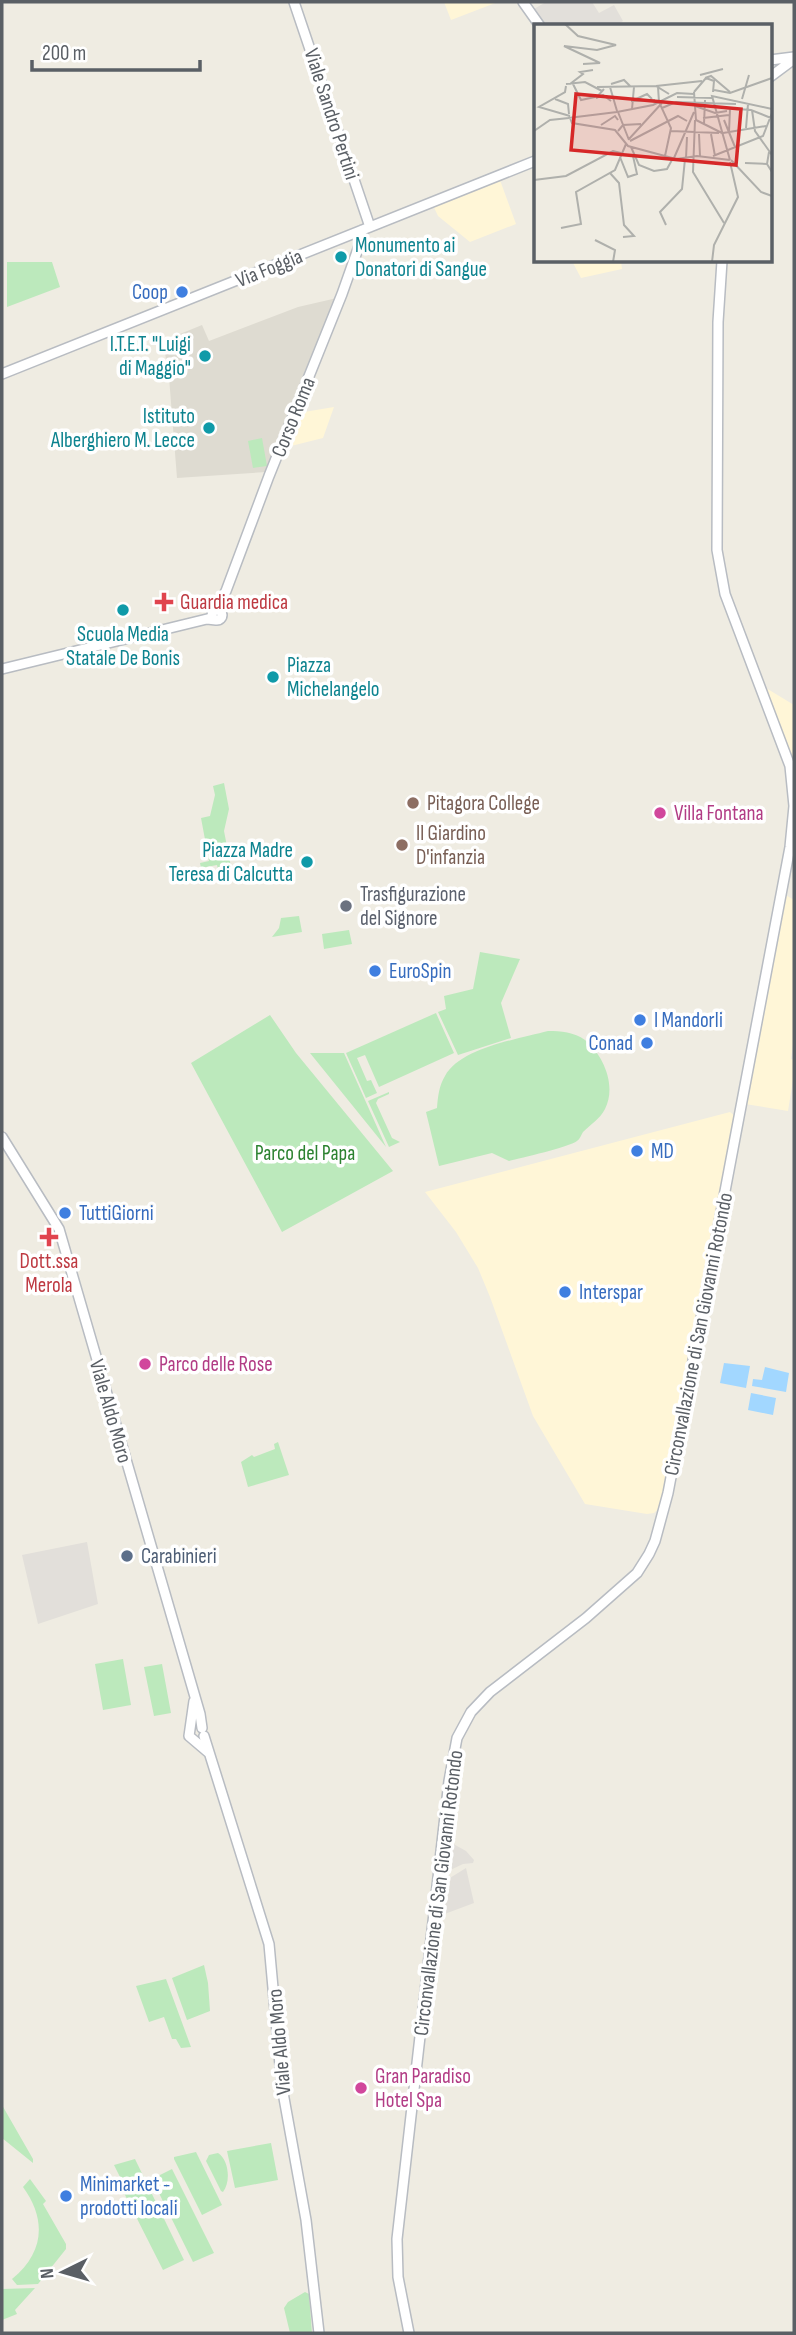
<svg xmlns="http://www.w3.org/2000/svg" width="796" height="2335" font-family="'Sofia Sans Condensed',sans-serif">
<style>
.commercial{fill:#fff6d7}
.industrial{fill:#e2dfda}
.education{fill:#dedbd1}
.green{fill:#bce9bc}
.water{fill:#a2d7ff}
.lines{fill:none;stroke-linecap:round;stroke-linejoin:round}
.secondary-casing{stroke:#b8bcc2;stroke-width:12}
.secondary{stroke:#fff;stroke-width:9}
.culture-dot{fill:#0f9aa8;stroke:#fff;stroke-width:2.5}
.shop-dot{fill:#3f7fe0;stroke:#fff;stroke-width:2.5}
.health-dot{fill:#e0444e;stroke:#fff;stroke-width:2.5}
.education-dot{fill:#8d6e63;stroke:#fff;stroke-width:2.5}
.hotel-dot{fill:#d1479c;stroke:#fff;stroke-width:2.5}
.worship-dot{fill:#6b7280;stroke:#fff;stroke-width:2.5}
.service-dot{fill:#5c6f8a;stroke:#fff;stroke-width:2.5}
.labels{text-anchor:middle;stroke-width:7;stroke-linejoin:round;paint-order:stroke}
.street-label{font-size:21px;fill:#5a5f65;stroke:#fff}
.culture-label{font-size:21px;fill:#0d838f;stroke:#fff;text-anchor:end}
.shop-label{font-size:21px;fill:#366cbe;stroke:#fff;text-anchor:start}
.health-label{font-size:21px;fill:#be3a42;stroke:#fff;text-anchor:start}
.education-label{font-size:21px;fill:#785e54;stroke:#fff;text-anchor:start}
.hotel-label{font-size:21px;fill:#b23c85;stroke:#fff;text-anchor:start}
.worship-label{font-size:21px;fill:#5b616d;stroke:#fff;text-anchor:start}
.park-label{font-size:21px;fill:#2c8230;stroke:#fff}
.service-label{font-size:21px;fill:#4e5e75;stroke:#fff;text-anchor:start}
.inset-road{fill:none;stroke:#afb0ac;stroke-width:2}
.view{fill:#d62828;fill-opacity:0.15;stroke:#d62828;stroke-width:3.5}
.inset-edge{fill:none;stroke:#5a5f65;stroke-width:3.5}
</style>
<rect width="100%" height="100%" fill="#efece2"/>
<path class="commercial" d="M444,2H498L451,20Z
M497,172L516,224L470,242L438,216L430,199Z
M572,261H621L622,269L581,278Z
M334,407L323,438L291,446L278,442L298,413Z
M766,688L794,705V796L785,763L758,690Z
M784,894L794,900V1037L791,1059L794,1060V1074L788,1111L745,1104Z
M730,1112L736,1117L661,1506L654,1513L647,1514L585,1504L533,1416L490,1297L478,1268L456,1232L425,1192Z"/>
<path class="industrial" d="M546,2H592L599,13L614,5L623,21L615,26H546L534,9Z
M87,1542L98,1604L38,1624L22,1555Z
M448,1841L466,1851L474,1860L473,1863L463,1864L444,1873Z
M466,1868L474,1903L442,1915L445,1881Z"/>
<path class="education" d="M337,298L266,472L177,478L169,377L163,341L202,325L209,341L298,307Z"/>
<path class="green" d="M7,262H52L60,287L7,307Z
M262,438L267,466L253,468L248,441Z
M224,783L229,809L224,831L232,872L231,877L225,880L219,874L217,865L201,868L200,863L209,861L201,818L210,816L215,795L213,786Z
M299,916L302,932L272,937L279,928L281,918Z
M349,930L352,944L324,949L322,934Z
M480,952L520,959L501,1003L511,1038L458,1055L438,1012L446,1009L444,996L473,989Z
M436,1013L454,1053L379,1087L365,1055L357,1058L367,1081L371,1080L377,1093L366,1098L346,1053Z
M270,1015L296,1053L393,1171L282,1232L191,1063Z
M548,1031C561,1031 574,1032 585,1040C603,1055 617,1085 605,1109C600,1119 591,1124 583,1132C581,1135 580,1139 577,1141C569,1147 521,1158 509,1161L492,1153L439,1166L426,1112L437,1108C438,1096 439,1086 445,1076C460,1048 518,1039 548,1031Z
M310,1053H344L386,1147Z
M389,1092V1094L378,1099L376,1103L392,1138L400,1142L389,1147L368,1101Z
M278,1442L289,1475L248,1487L241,1462L252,1455L254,1457L275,1449L274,1444Z
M123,1659L131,1705L103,1710L95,1664Z
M162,1664L171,1713L154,1716L144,1667Z
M204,1965L208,1983L210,2011L187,2020L172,1978Z
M166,1979L191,2047L181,2048L176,2039H172L164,2017L149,2022L136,1986Z
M2,2105L33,2159V2163L2,2138Z
M271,2143L278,2180L235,2188L227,2151Z
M196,2152L222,2205L202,2215L174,2159V2157Z
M218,2153C229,2160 231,2182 223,2192L221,2191L206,2161L209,2155Z
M135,2159L184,2260L163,2270L121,2187L124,2185L114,2165Z
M172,2169L214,2253L193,2262L152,2179Z
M30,2179L46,2201L43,2204L66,2244V2249L38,2284L17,2285L12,2279C44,2253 47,2220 23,2187Z
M35,2288L15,2310L17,2314L2,2320V2289Z
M305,2292L309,2294L312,2333H290L284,2308L288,2302Z"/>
<path class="water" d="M724,1363L750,1366L746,1388L720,1383Z
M765,1367L789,1373L786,1392L752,1386L753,1379L762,1380Z
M751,1393L776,1398L773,1415L748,1410Z"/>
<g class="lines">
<g class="secondary-casing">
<path id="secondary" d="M294,2L370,227
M523,2L540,26
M770,60L794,57
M770,77L794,59
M2,374L535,161
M212 615a5 5 0 1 1 10 0a5 5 0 1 1-10 0Z
M214,611L226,591L269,476L342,294L359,246L362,230
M2,669L207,619L216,620
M2,1137L59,1229L200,1714L202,1728
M194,1701L189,1736L209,1753
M204,1736L269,1944L282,2087L306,2220L319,2333
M409,2333L398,2277L397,2239L449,1781L457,1738L471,1712L490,1692L586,1618L637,1573L649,1554L655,1541L668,1493L790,847L794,806L790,766L725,594L717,550L718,322L722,261"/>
</g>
<use href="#secondary" class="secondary"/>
</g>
<g class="culture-dot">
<circle cx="341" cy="257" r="7"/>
<circle cx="205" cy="356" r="7"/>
<circle cx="209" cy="428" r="7"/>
<circle cx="123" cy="610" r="7"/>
<circle cx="273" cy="677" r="7"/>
<circle cx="307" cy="862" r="7"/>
</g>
<g class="shop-dot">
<circle cx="182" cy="292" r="7"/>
<circle cx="375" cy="971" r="7"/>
<circle cx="640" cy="1020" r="7"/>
<circle cx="647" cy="1043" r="7"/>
<circle cx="637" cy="1151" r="7"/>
<circle cx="65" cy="1213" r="7"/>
<circle cx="565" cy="1292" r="7"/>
<circle cx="66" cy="2196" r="7"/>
</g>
<g class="health-dot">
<path d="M160.5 591.5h7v7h7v7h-7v7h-7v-7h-7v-7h7z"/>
<path d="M45.5 1226.5h7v7h7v7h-7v7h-7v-7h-7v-7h7z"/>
</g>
<g class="education-dot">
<circle cx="413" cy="803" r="7"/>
<circle cx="402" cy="845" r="7"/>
</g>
<g class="hotel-dot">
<circle cx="660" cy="813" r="7"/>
<circle cx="145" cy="1364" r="7"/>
<circle cx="361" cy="2088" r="7"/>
</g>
<circle class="worship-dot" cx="346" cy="906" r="7"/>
<circle class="service-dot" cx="127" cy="1556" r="7"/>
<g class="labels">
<g class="street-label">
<text transform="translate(332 114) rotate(72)" y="7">Viale Sandro Pertini</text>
<text transform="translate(269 268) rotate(-22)" y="7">Via Foggia</text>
<text transform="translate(293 417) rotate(-68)" y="7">Corso Roma</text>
<text transform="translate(698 1334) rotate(-79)" y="7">Circonvallazione di San Giovanni Rotondo</text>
<text transform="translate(111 1411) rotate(74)" y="7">Viale Aldo Moro</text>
<text transform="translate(438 1893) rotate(-83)" y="7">Circonvallazione di San Giovanni Rotondo</text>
<text transform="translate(279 2042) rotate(-95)" y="7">Viale Aldo Moro</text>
</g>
<g class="culture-label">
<text x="355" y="252" text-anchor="start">Monumento ai<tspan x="355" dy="24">Donatori di Sangue</tspan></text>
<text x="191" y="351">I.T.E.T. "Luigi<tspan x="191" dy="24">di Maggio"</tspan></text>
<text x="195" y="423">Istituto<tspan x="195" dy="24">Alberghiero M. Lecce</tspan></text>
<text x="123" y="641" text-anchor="middle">Scuola Media<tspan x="123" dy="24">Statale De Bonis</tspan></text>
<text x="287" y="672" text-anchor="start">Piazza<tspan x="287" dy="24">Michelangelo</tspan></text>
<text x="293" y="857">Piazza Madre<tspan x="293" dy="24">Teresa di Calcutta</tspan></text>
</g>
<g class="shop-label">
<text x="168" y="299" text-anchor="end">Coop</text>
<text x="389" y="978">EuroSpin</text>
<text x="654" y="1027">I Mandorli</text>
<text x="633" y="1050" text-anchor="end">Conad</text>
<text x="651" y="1158">MD</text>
<text x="79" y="1220">TuttiGiorni</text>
<text x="579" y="1299">Interspar</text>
<text x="80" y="2191">Minimarket -<tspan x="80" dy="24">prodotti locali</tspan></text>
</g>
<g class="health-label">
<text x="180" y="609">Guardia medica</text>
<text x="49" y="1268" text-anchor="middle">Dott.ssa<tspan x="49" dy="24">Merola</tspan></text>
</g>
<g class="education-label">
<text x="427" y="810">Pitagora College</text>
<text x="416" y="840">Il Giardino<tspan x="416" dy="24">D'infanzia</tspan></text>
</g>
<g class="hotel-label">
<text x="674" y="820">Villa Fontana</text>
<text x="159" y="1371">Parco delle Rose</text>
<text x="375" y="2083">Gran Paradiso<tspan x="375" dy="24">Hotel Spa</tspan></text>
</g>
<g class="worship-label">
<text x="360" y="901">Trasfigurazione<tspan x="360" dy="24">del Signore</tspan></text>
</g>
<g class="park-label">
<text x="305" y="1160">Parco del Papa</text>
</g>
<g class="service-label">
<text x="141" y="1563">Carabinieri</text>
</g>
</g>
<g transform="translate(534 24)">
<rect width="238" height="238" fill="#efece2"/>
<path class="inset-road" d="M31,0L44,12L82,21L63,26L30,22L66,39L49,40M166,51L189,45M171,54L177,52L196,68M32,60L51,58L68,67M36,60L49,50L46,48L59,46M39,60L47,76L61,73M77,60L90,56L96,62M32,62L31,68L5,83L36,92M122,62L168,57M63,63L122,62L135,70M76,63L83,87M124,63L125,78L137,104L131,132M70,65L62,74L69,71L77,77M180,66L196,69L238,54M160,68L172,54L180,57L179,68M160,68L162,96M143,73L178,74M21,75L34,80L35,90M208,75L215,51M100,76L113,70L118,75M97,77L121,76M161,82L181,89L193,87M128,84L142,78L202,80M190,84L217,86L237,94M98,85L100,63M218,86L221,107L238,131M83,88L119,81L143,69L160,70M84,88L95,116M34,94L83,88M36,94L38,99L81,106L94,122L142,135L163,132L196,136M169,94L195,91M161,96L159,148L190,199M162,96L188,109M190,96L201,123M170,100L171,76M67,101L81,92L84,96M212,104L214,80M0,107L16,96L35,94M84,107L89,101L107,100M137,107L185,109M195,108L196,85M189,109L232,102M165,110L166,132M177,110L181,132M95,115L128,79M96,117L144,92L153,97M97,123L105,141L120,147L133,145L139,134M235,128L233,140L238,148M179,132L229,112L238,89M86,133L94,153L103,150L99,132M140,134L160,88M152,134L153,113M196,136L178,72L238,85M197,136L227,168L238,172M211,139L233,140M76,149L85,159L90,201L100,212L89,213M0,156L32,152L79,127L87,129M132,201L126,188L148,165L151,135M27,204L47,200L42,168L81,146L92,120M61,216L81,226L79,238M178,238L180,221L204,173L196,138"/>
<path class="view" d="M42,70L207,85L202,141L37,126Z"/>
<rect width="238" height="238" class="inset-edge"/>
</g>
<rect width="796" height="2335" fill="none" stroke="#5a5f65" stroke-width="7"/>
<g transform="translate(63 2272) rotate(265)" stroke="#ffffff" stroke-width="5" paint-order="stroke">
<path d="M0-5L12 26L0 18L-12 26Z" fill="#5a5f65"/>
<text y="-10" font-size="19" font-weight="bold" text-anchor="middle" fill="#5a5f65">N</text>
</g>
<path d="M32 60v10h168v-10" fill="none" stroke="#5a5f65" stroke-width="3.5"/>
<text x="42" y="60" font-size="21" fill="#5a5f65" stroke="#ffffff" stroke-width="5" paint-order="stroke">200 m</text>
</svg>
